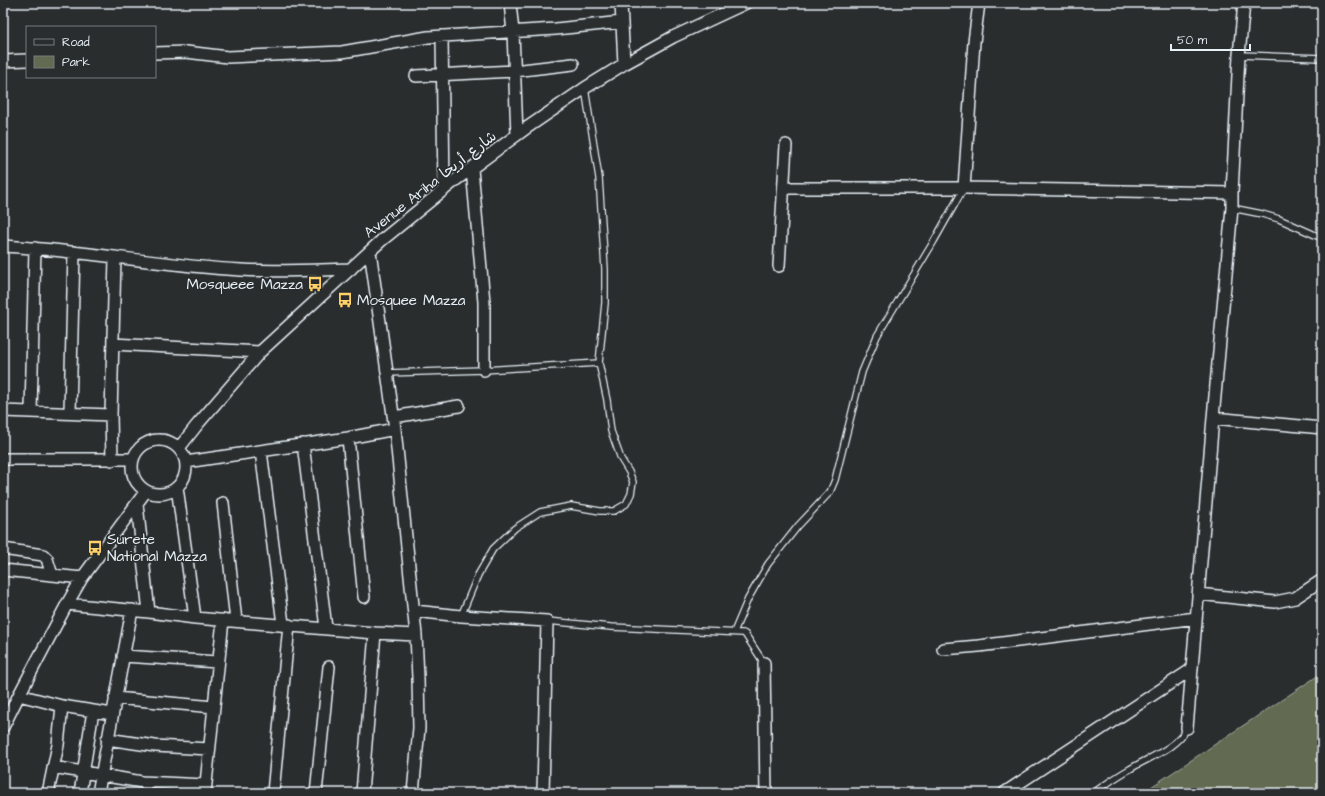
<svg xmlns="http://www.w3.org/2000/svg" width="1325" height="796" font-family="'Architects Daughter','Playpen Sans Arabic',sans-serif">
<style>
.green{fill:#626b51;stroke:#a5aea4}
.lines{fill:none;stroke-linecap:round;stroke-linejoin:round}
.lane-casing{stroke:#e8f1f8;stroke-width:8}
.street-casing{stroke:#e8f1f8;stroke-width:14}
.lane{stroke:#2a2d2e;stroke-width:5.5}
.street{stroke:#2a2d2e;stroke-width:11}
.labels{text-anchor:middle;stroke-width:3.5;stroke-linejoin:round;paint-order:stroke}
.street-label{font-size:15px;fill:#e8f1f8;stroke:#2a2d2e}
.poi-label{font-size:15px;fill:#e8f1f8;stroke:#2a2d2e;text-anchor:start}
</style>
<rect width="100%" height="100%" fill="#2a2d2e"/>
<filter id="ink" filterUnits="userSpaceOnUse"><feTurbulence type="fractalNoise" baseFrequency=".025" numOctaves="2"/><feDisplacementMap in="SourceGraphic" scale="8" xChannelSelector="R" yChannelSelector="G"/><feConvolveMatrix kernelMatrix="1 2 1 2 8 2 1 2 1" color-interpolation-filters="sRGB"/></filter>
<g filter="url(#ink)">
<path class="green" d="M1322,673V793H1142Z"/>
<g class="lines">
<g class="lane-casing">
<path id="lane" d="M1239,55L1322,58
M1232,208L1262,214L1279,219L1322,238
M387,373L484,370L599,363
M461,616L478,575L493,549L515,528L540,512L571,506L600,511H614L626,504L631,494L633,482L629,472L621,459L611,431L607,400L599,363L605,303V269L599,178L585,88
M547,621L611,627L743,633L745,634L764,663
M734,632L748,599L768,564L798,526L830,492L835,480L862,372L877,336L934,241L964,188
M1093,793C1105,785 1117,776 1130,769C1149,757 1176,749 1187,728"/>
</g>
<g class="street-casing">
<path id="street" d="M510,3L513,32L517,135
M621,3L624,64
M442,36L444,190
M155,53L186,52L228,57L342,52L428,37L556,29L622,22
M3,61L27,60
M416,76L514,71L573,64
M472,169L484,302V370
M785,188H964L1232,193
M964,188L974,42L979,3
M3,246C83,250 162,266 241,270C278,272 314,270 351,269
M370,251L395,429L416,635L418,678L419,728L413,793
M779,266L786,145
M113,344L260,352
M3,411L111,415
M31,411L35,248
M70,412L74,252
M394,417L459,406
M1213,418L1322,428
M348,438L364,597
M132 467a27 27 0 1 1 54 0a27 27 0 1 1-54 0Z
M303,444L326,628
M179,448L197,425L260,352L382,240L457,179L525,129L585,88L624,64L673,37L746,3
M261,451L283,624
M3,459H133
M112,460L111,415L115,258
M186,462L348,438L395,429
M177,487L195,618
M223,503L236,621
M137,504L149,612
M3,549L43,555L47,559L52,575
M3,570L82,578
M1198,594L1275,602L1295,598L1322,580
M67,604L149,612L195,618L375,633
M414,611L461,616L547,621L543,793
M943,649L979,646L1196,618
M123,656L218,662
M764,663L766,793
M19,695L62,706L112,714
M115,698L214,707
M3,727L19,695L67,604L82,578L146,491
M1187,728L1213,418L1232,208V193L1239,55L1244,3
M107,739L155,746L209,749
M53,767L142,782L205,785
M48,793L58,745L62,706
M80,793L93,711
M98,793L132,610
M205,793L223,620
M273,793L289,625
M316,793L329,667
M362,793L375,633L416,635
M1004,793L1192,669"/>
</g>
<use href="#lane" class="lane"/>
<use href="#street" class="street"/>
</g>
</g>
<defs>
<g id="bus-bare" transform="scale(1.2)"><path d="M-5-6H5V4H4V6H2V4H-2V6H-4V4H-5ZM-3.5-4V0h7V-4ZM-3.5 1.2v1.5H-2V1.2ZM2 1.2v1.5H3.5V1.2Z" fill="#ffd166" stroke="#2a2d2e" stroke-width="2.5" paint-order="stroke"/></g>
</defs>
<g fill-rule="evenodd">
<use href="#bus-bare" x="315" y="284"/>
<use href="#bus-bare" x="345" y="300"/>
<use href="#bus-bare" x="95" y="548"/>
</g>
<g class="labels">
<g class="street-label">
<text transform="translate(430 184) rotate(-38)" y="5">Avenue Ariha شارع أريحا</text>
</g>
<g class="poi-label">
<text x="303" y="289" text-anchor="end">Mosqueee Mazza</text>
<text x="357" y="305">Mosquee Mazza</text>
<text x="107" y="544">Surete<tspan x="107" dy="17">National Mazza</tspan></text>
</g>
</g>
<rect width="1325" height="796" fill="none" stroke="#2a2d2e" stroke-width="16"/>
<rect x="8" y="8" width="1309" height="780" fill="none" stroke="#e8f1f8" stroke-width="1.5" filter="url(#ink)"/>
<rect x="26" y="26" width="130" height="52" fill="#2a2d2e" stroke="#767b7f"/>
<rect x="34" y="39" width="20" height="6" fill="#2a2d2e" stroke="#767b7f"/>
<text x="62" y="46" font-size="12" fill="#e8f1f8">Road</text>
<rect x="34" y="56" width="20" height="12" fill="#626b51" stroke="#767b7f"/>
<text x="62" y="66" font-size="12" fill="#e8f1f8">Park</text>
<path d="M1171 44v6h79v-6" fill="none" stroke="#e8f1f8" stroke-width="2"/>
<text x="1177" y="44" font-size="12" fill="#e8f1f8" stroke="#2a2d2e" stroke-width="3" paint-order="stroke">50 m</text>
</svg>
